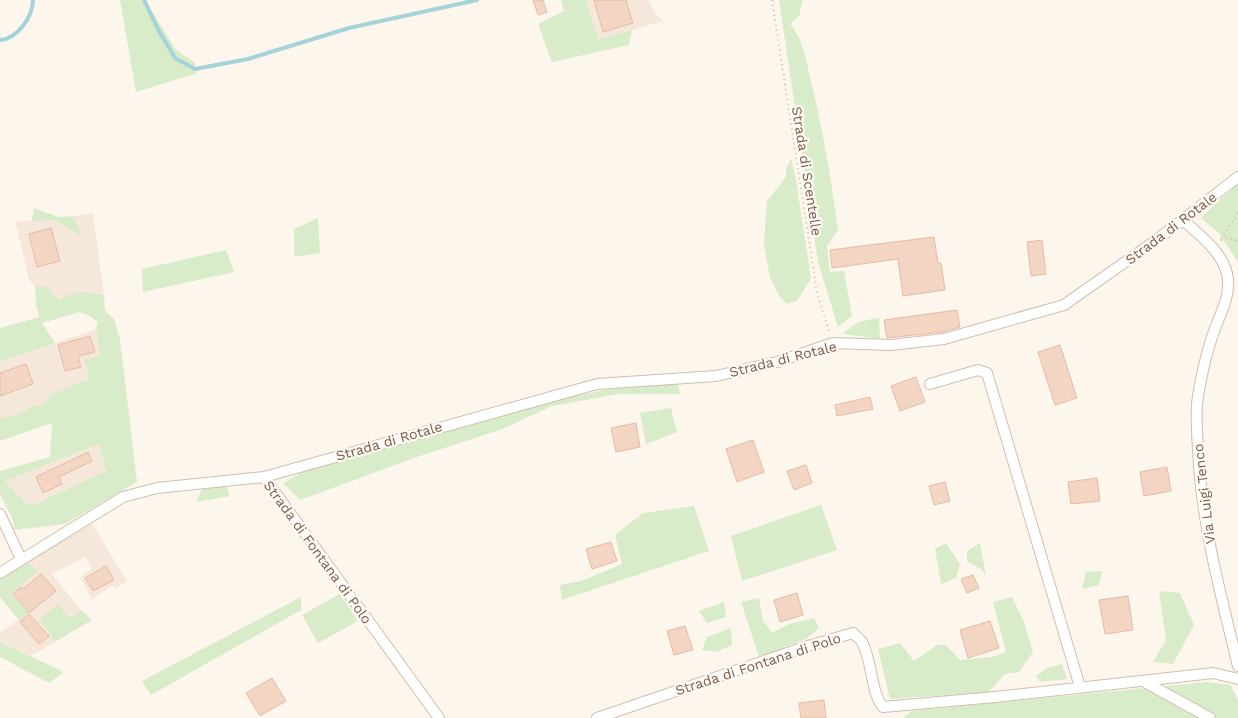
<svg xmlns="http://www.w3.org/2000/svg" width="1238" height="718" font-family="'Work Sans',sans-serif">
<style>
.residential{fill:#f5e8da}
.green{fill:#d8ecc9;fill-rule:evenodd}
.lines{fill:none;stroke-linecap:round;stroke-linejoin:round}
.stream{stroke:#a5d3da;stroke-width:4}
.building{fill:#f3d5c3;stroke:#e6bba3}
.street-casing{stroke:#d1beb0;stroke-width:12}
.path{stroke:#d9b8a5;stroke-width:2;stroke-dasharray:1 4;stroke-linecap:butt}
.street{stroke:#fff;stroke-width:10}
.labels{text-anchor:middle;stroke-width:4.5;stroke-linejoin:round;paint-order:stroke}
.street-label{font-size:14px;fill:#7a5c4d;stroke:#fffaf3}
</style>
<rect width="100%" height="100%" fill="#fdf6ec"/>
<path class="residential" d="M586,0H648L656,14L664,21L598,39Z
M93,213L104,295L87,291L60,300L47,287H35L29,279L15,221L54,220L80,235L74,216Z
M96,329L100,356L90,379L44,405L32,406L19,414L0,418V362Z
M99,444L106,471L35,504H26L5,481Z
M92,524L127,581L116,589L113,585L92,599L80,578L92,568L85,557L52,574L81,610L69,618L52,635L55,642L31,656L0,642V633L29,612L10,593L37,571L26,561Z"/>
<path class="green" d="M120,0H145L176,50L195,63L196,74L187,76L136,92Z
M561,0H586L598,39L632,30L629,45L552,62L538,24L564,11Z
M779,0H803L799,16L790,24C803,38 807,63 811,81C823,130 831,179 838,230L827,246L830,272L844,271L852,316L838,327L818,262Z
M791,158L796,180L811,278L797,301L787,304L780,297L770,278L764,245L767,201L786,177V169Z
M1238,184V262L1217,231L1200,218Z
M34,208L58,217L74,216L81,236L54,220L32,221Z
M318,218L320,253L294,257V229Z
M226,250L234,272L143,292L142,269Z
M35,287H47L60,300C76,289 86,291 104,295L105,310L114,319L120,339L137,482L65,524L15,530L12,518L0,494V471L50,457L52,423L0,441V418L19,414L32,406L44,405L50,395L90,379L84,360L100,356L96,329L98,322L90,316L80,312L42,323L55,343L0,362V328L39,317L36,304ZM99,444L106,471L35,504H26L5,481Z
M879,318L880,339L843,334C854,322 863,320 879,318Z
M678,384L680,394H618L552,406L502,429L414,458L300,500L283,483L310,468L379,451L550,401L615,388Z
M671,408L677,432L646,444L640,413Z
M212,487H227L230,496L196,502L202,489Z
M821,505L837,550L742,581L731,536Z
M694,506L709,551L562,600L560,585L581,581L622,564L615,535L643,513Z
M946,543L960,564L956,578L941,584L935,549Z
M980,543L986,575L981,569L967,561V551Z
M26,561L38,571L11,593L29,612L19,620L0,597V578Z
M1102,571L1099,585L1082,589L1086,572Z
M1159,591L1180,593L1194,625L1173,664L1153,662L1166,640Z
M340,594L358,621L318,643L302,615Z
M301,597V610L151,695L142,681Z
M1012,597L1024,622L1033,652L1019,672L1005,674L989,692L890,699L878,649L900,643L914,661L937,645H946L960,660L992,657L1006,652L993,602Z
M759,598L763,621L772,633L789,624L814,618L819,628L806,639L759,657L741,602Z
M724,602L726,617L707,623L699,611Z
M59,604L69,618L81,610L92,620L55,642L40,618Z
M731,628L732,645L716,652L702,650L707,637Z
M0,642L64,672L49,683L0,657Z
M1062,664L1067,679L1040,682L1036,676L1047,668Z
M1206,682L1231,685L1238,701V718H903L912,711Z"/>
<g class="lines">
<path class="stream" d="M144,0L159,31L175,58L195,69L248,59L349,28L477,0
M0,40C17,39 33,17 33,0"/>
</g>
<path class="building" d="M533,0H543L547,12L538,15Z
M594,0H626L633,23L603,32Z
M51,228L60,261L37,267L29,234Z
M934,237L938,263H941L945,290L903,296L898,259L832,268L830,250Z
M1042,240L1046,274L1031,276L1027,242Z
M957,310L960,327L943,332L887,338L884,320Z
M90,336L95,352L78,356L81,367L65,371L58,345Z
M1060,345L1077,398L1055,405L1038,352Z
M26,364L33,384L0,396V373Z
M916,377L925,402L900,411L891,386Z
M870,397L873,409L837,416L835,405Z
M636,423L640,447L616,452L611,428Z
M753,440L764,472L737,482L726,449Z
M88,452L92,461L59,477L62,484L43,493L36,477Z
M806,465L812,483L794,490L787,471Z
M1167,467L1171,491L1144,496L1140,472Z
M1097,478L1100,501L1071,504L1068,482Z
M945,482L950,501L934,505L929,486Z
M611,542L617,561L592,569L586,549Z
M106,566L114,580L93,591L85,578Z
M41,574L56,591L29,613L13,593L21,587L23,589Z
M973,575L979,588L967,593L961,579Z
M797,593L803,615L780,622L774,600Z
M1128,596L1133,630L1105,634L1099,600Z
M29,614L49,636L39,644L20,622Z
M990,621L999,648L968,658L960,630Z
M685,626L693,650L674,655L667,631Z
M272,678L286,701L260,716L246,693Z
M824,700L826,718H801L799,703Z"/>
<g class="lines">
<g class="street-casing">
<path id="street" d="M1183,220C1200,236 1225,253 1228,279C1230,299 1218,318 1212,337C1206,355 1199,385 1197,404C1196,419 1197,434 1198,449C1201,523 1221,595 1238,666
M930,384L978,370L987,373L1080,687
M264,477L597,384L716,376L777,362L833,343L891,345L944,339L1064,305L1155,241L1238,177
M0,514L21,559
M0,573L123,497L157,488L264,477L439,718
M1143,681L1210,718
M597,718L808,646L853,633C856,636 860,639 862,642C872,659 871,694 883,707L995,697L1213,673L1238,679"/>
</g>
<path class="path" d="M772,0L817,293L830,334
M1221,239L1238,213
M1221,240L1227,238L1238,241"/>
<use href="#street" class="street"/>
</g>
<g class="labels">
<g class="street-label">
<text transform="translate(807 171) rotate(81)" y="5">Strada di Scentelle</text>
<text transform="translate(1171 228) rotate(-37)" y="5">Strada di Rotale</text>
<text transform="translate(783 359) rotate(-14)" y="5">Strada di Rotale</text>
<text transform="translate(389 441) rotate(-16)" y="5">Strada di Rotale</text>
<text transform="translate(1204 494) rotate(-97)" y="5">Via Luigi Tenco</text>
<text transform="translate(318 552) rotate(54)" y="5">Strada di Fontana di Polo</text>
<text transform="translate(758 664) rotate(-18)" y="5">Strada di Fontana di Polo</text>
</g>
</g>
</svg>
